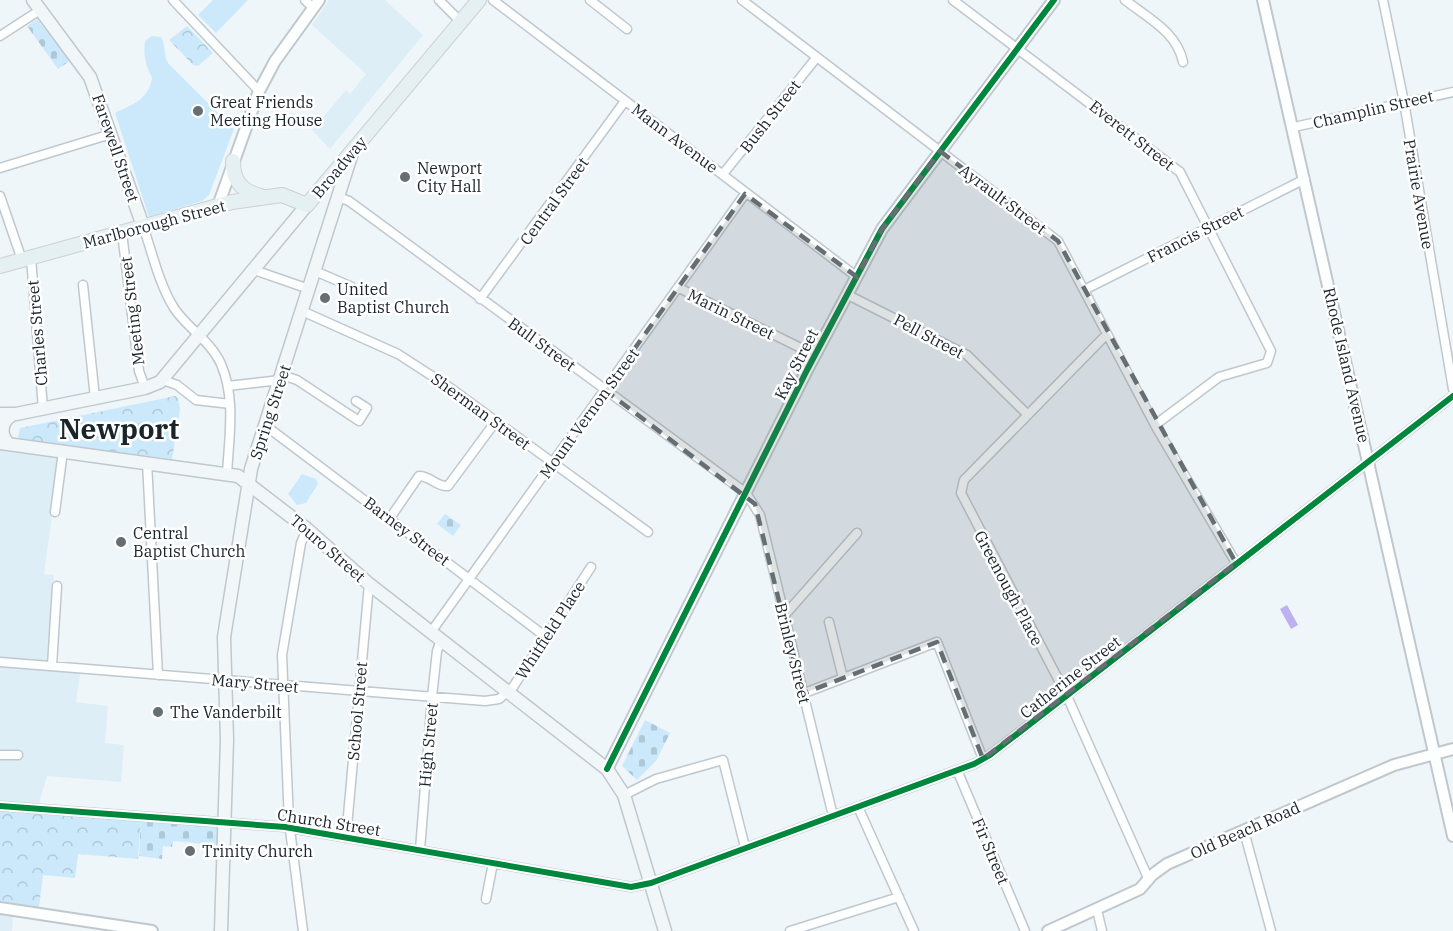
<svg xmlns="http://www.w3.org/2000/svg" width="1453" height="931" font-family="'IBM Plex Serif',serif">
<style>
.built{fill:#deeef7}
.grass{fill:#cce9fb}
.cemetery{fill:url(#cemetery-stones)}
.park{fill:url(#park-crowns)}
.water{fill:#bfb1f0}
.lines{fill:none;stroke-linecap:round;stroke-linejoin:round}
.minor-casing{stroke:#c0c8cd;stroke-width:11}
.tertiary-casing{stroke:#c0c8cd;stroke-width:14}
.secondary-casing{stroke:#c0c8cd;stroke-width:15}
.primary-casing{stroke:#ccd0d3;stroke-width:16}
.minor{stroke:#fdfefe;stroke-width:8}
.tertiary{stroke:#fdfefe;stroke-width:10}
.secondary{stroke:#f1f7f8;stroke-width:12}
.primary{stroke:#e5f0f2;stroke-width:14}
.cycleway-casing{stroke:#fff;stroke-width:10}
.cycleway{stroke:#00873e;stroke-width:6}
.marked{fill:#656e73;fill-opacity:0.2;stroke:#656e73;stroke-width:4.5;stroke-dasharray:12 8;stroke-linejoin:round}
.poi-dot{fill:#656e73;stroke:#fff;stroke-width:2}
.labels{text-anchor:middle;stroke-width:5;stroke-linejoin:round;paint-order:stroke}
.poi-label{font-size:16px;fill:#1a252b;stroke:#fff;text-anchor:start}
.street-label{font-size:16px;fill:#1a252b;stroke:#fff}
.town-label{font-size:28px;font-weight:bold;fill:#1a252b;stroke:#fff}
</style>
<defs>
<pattern id="cemetery-stones" width="16" height="16" patternUnits="userSpaceOnUse" patternTransform="scale(1.5)"><rect width="16" height="16" fill="#cce9fb"/><path d="M2 7V4a2 2 0 0 1 4 0v3zM10 15v-3a2 2 0 0 1 4 0v3z" fill="#afc8d7"/></pattern>
<pattern id="park-crowns" width="20" height="18" patternUnits="userSpaceOnUse" patternTransform="scale(1.5)"><rect width="20" height="18" fill="#cce9fb"/><path d="M2 6a3 3 0 1 1 6 0M12 15a3 3 0 1 1 6 0" fill="none" stroke="#afc8d7"/></pattern>
</defs>
<rect width="100%" height="100%" fill="#eff6fa"/>
<path class="built" d="M329,0H385L423,35L330,149L312,130L346,90L350,94L366,74L312,25Z
M0,450L60,458L44,574L54,575L48,666L81,669L76,702L108,706L105,743L124,745L121,782L47,776L39,804L0,801Z
M0,913L13,915L12,931H0Z"/>
<path class="grass" d="M213,0H248L216,33L198,15Z
M152,36L161,37C166,45 163,54 168,63L234,129L209,195L202,201L149,217L115,113C133,104 148,100 152,78C146,65 143,56 145,41Z
M302,474L316,479L318,484L306,503L297,505L288,494Z"/>
<path class="cemetery" d="M37,19L70,61L58,69L27,26Z
M445,514L461,525L453,536L437,524Z
M645,720L670,733L656,761L637,780L622,766Z
M141,819L218,824V845L173,841L172,847L163,846L162,859L139,856Z"/>
<path class="park" d="M187,26L213,53L198,66L193,65L169,40Z
M175,396L178,398L180,410L172,459L22,440L18,437L20,428Z
M0,811L141,821L138,859L78,854L75,878L43,875L39,907L0,901Z"/>
<path class="water" d="M1287,605L1298,625L1291,629L1280,609Z"/>
<g class="lines">
<g class="minor-casing">
<path id="minor" d="M173,0L259,91
M305,0L313,8
M439,0L461,22
M493,0L857,277
M590,0L627,29
M742,0L1058,241L1155,425L1236,563
M953,0L1180,172L1271,351L1267,363L1219,377L1155,425
M1125,0C1148,18 1177,32 1183,62
M1383,0L1404,102L1453,389
M0,36L40,10
M1294,127L1453,92
M0,168L111,134
M723,174L817,57
M0,196L22,260
M338,197L349,201L746,493L760,515L833,816
M143,226C152,252 159,284 174,308C187,328 211,341 221,364C236,399 229,437 227,474
M122,233L139,371L145,388
M31,258L43,409
M254,270L309,289
M315,271L352,287
M83,285L95,398
M679,288L815,355
M1084,290L1305,179
M848,295L967,355L1028,415
M480,299L625,101
M302,311L398,354L449,387L648,532
M1107,334L964,480L961,493L1067,696L1149,880
M282,375L297,380L359,421L367,408L356,401
M163,380L177,385L196,400L230,404
M228,386L280,380
M266,426L546,637
M147,462L158,675
M55,512L63,451
M390,518L419,476C431,476 436,487 448,486L496,421
M783,617L857,533
M829,622L843,678
M431,632L745,194
M0,662L485,701L499,699L513,687L591,567
M52,666L57,586
M802,694L937,642L983,759
M0,755H18
M957,770L1025,931
M624,795L656,779L723,760L745,847
M0,806L285,827L631,887L651,883L974,764L990,755L1453,396
M858,807L914,931
M1244,831L1271,931
M346,838L369,584
M420,850L432,697L437,651L441,640
M486,899L493,863
M1097,910L1102,931
M303,931L289,822L282,655L301,543L307,529
M790,931L899,897"/>
</g>
<g class="tertiary-casing">
<path id="tertiary" d="M1263,0L1453,836
M218,206L259,91L275,61L319,0
M607,769L807,370L882,229L1054,0
M0,908L152,931
M1048,931L1140,889L1152,875L1167,864L1394,765L1453,749"/>
</g>
<g class="secondary-casing">
<path id="secondary" d="M33,0L90,77L143,226
M0,414H16L145,388L160,382L307,205
M0,443L238,476L307,529L369,584L607,769L624,795L665,931
M9,444C0,436 0,422 12,415
M221,931L227,740L224,637L251,469L352,153"/>
</g>
<g class="primary-casing">
<path id="primary" d="M233,161C233,181 241,191 261,196
M0,266L232,202L282,195L307,205L479,0"/>
</g>
<use href="#minor" class="minor"/>
<use href="#tertiary" class="tertiary"/>
<use href="#secondary" class="secondary"/>
<use href="#primary" class="primary"/>
<g class="cycleway-casing">
<path id="cycleway" d="M607,769L807,370L882,229L1054,0
M0,806L285,827L631,887L651,883L974,764L990,755L1453,396"/>
</g>
<use href="#cycleway" class="cycleway"/>
</g>
<path class="marked" d="M940,151L1058,241L1236,563L983,759L937,642L802,694L755,504L605,390L745,194L857,277L882,229Z"/>
<g class="poi-dot">
<circle cx="198" cy="111" r="6"/>
<circle cx="405" cy="177" r="6"/>
<circle cx="325" cy="298" r="6"/>
<circle cx="121" cy="542" r="6"/>
<circle cx="158" cy="712" r="6"/>
<circle cx="190" cy="851" r="6"/>
</g>
<g class="labels">
<g class="poi-label">
<text x="210" y="108">Great Friends<tspan x="210" dy="18">Meeting House</tspan></text>
<text x="417" y="174">Newport<tspan x="417" dy="18">City Hall</tspan></text>
<text x="337" y="295">United<tspan x="337" dy="18">Baptist Church</tspan></text>
<text x="133" y="539">Central<tspan x="133" dy="18">Baptist Church</tspan></text>
<text x="170" y="718">The Vanderbilt</text>
<text x="202" y="857">Trinity Church</text>
</g>
<g class="street-label">
<text transform="translate(1373 109) rotate(-13)" y="6">Champlin Street</text>
<text transform="translate(770 116) rotate(-52)" y="6">Bush Street</text>
<text transform="translate(1132 135) rotate(38)" y="6">Everett Street</text>
<text transform="translate(675 138) rotate(37)" y="6">Mann Avenue</text>
<text transform="translate(116 148) rotate(71)" y="6">Farewell Street</text>
<text transform="translate(339 167) rotate(-50)" y="6">Broadway</text>
<text transform="translate(1419 194) rotate(80)" y="6">Prairie Avenue</text>
<text transform="translate(1003 199) rotate(37)" y="6">Ayrault Street</text>
<text transform="translate(554 201) rotate(-54)" y="6">Central Street</text>
<text transform="translate(154 224) rotate(-15)" y="6">Marlborough Street</text>
<text transform="translate(1195 234) rotate(-27)" y="6">Francis Street</text>
<text transform="translate(132 311) rotate(-97)" y="6">Meeting Street</text>
<text transform="translate(731 314) rotate(26)" y="6">Marin Street</text>
<text transform="translate(37 333) rotate(-95)" y="6">Charles Street</text>
<text transform="translate(929 336) rotate(28)" y="6">Pell Street</text>
<text transform="translate(542 344) rotate(36)" y="6">Bull Street</text>
<text transform="translate(796 364) rotate(-63)" y="6">Kay Street</text>
<text transform="translate(1347 365) rotate(77)" y="6">Rhode Island Avenue</text>
<text transform="translate(481 411) rotate(36)" y="6">Sherman Street</text>
<text transform="translate(270 412) rotate(-72)" y="6">Spring Street</text>
<text transform="translate(589 413) rotate(-54)" y="6">Mount Vernon Street</text>
<text transform="translate(407 531) rotate(37)" y="6">Barney Street</text>
<text transform="translate(328 548) rotate(41)" y="6">Touro Street</text>
<text transform="translate(1009 588) rotate(62)" y="6">Greenough Place</text>
<text transform="translate(550 630) rotate(-57)" y="6">Whitfield Place</text>
<text transform="translate(793 653) rotate(76)" y="6">Brinley Street</text>
<text transform="translate(1070 677) rotate(-38)" y="6">Catherine Street</text>
<text transform="translate(255 683) rotate(5)" y="6">Mary Street</text>
<text transform="translate(357 711) rotate(-85)" y="6">School Street</text>
<text transform="translate(428 745) rotate(-85)" y="6">High Street</text>
<text transform="translate(329 822) rotate(9)" y="6">Church Street</text>
<text transform="translate(1245 830) rotate(-24)" y="6">Old Beach Road</text>
<text transform="translate(991 851) rotate(67)" y="6">Fir Street</text>
</g>
<g class="town-label">
<text x="119" y="439">Newport</text>
</g>
</g>
</svg>
